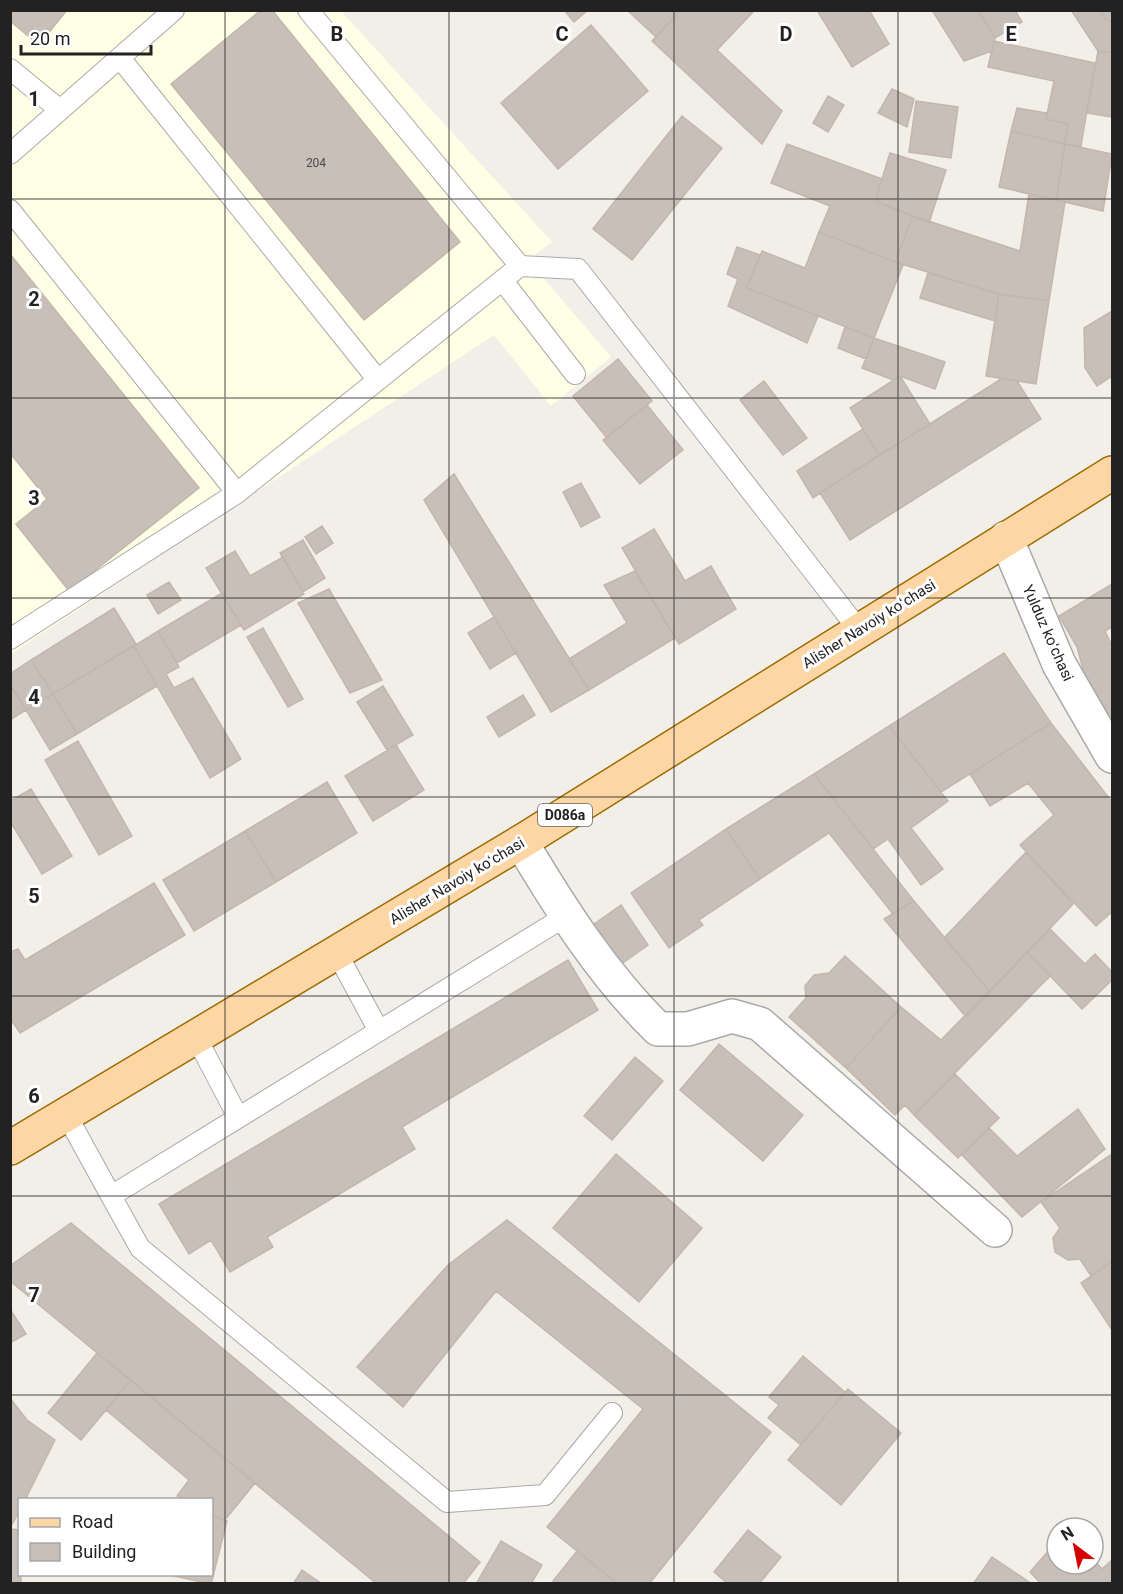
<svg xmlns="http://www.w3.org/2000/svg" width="1123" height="1594" font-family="Roboto,sans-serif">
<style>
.education{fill:#ffffe5}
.building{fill:#c7bfb8;stroke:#c4b6ab;stroke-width:1.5}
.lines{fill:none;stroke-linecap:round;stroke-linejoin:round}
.lane-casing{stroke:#a9a9a9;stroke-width:22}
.street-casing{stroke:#a9a9a9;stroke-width:36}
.primary-casing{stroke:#a06b00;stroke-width:36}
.lane{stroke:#fff;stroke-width:20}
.street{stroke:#fff;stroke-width:33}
.primary{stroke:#fcd6a4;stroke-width:33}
.grid{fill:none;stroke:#222;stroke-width:1.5;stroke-opacity:0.55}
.labels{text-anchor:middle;stroke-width:6;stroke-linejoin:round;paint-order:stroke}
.number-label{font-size:12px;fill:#4b4948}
.shield{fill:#fff;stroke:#646464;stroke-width:1.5}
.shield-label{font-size:14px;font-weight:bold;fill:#222}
.street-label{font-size:15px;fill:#222;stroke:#fff}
.grid-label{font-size:20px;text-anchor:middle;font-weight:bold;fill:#222;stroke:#fff;stroke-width:6;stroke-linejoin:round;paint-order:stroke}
</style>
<rect width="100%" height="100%" fill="#f2efe9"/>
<path class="education" d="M11,11H341L552,242L528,260L611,357L551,406L494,335L11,654Z"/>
<path class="building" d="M10,10H67L39,45L10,21Z
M261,10H272L460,242L364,320L171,84Z
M564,10H588L574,22Z
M627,10H681L656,37Z
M681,10H755L717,50L782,111L762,144L652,41Z
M821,10H869L889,44L852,67L818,12Z
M932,10H978L995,38L992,51L964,61Z
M978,10H1015L1022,22L995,38Z
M1071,10H1099L1106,20L1112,21V53L1098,51Z
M1099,10H1112V21L1106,20Z
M591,25L648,91L558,169L501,103Z
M994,41L1095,63L1081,146L1065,144L1068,124L1046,119L1054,81L988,67Z
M1098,51L1112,53V117L1087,113Z
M892,89L914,99L907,127L878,113Z
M828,96L844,105L828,132L813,123Z
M916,101L958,107L951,158L909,152Z
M1017,108L1047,113L1046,119L1068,124L1065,144L1011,131Z
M682,116L722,148L632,260L593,229Z
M1011,131L1065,144L1056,200L999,187Z
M787,144L882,179L875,201L913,216L895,262L819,232L830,206L771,183Z
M1065,144L1112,154L1103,211L1056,200Z
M890,153L946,170L929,223L875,201Z
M1029,194L1065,202L1049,301L999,294L895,262L913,216L1020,251Z
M819,232L903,265L874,338L747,288L762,251L805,268Z
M737,247L760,255L747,288L818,316L807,343L728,306L738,279L727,274Z
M10,254L199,488L69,591L16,524L47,499L10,453Z
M928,273L999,294L995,321L920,298Z
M999,294L1049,301L1036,384L986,376Z
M1112,311V376L1097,386L1085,368L1084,328Z
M845,327L874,338L866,359L838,348Z
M874,338L945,362L935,389L900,376L893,380L862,368Z
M618,359L652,401L607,438L573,396Z
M900,376L930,424L879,455L850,408Z
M1001,379L1017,381L1041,419L850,540L820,493Z
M764,381L807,438L783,455L740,400Z
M647,405L683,450L640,484L603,440Z
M863,429L879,455L813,498L797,471Z
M454,474L589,690L551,712L424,500Z
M581,483L600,517L581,527L563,492Z
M322,526L333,543L316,554L305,537Z
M654,529L685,581L711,566L736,609L679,644L622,548Z
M303,540L325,578L303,592L280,553Z
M235,551L250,576L283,557L304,594L244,630L206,568Z
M635,571L675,638L589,690L569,659L627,623L604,585Z
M169,582L181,600L158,614L147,595Z
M1112,584V627L1105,631L1112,646V734L1092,703L1077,647L1059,616Z
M329,589L382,680L350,693L298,603Z
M222,593L241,625L177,663L158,631Z
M114,608L136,644L53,694L31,660Z
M494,617L516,653L490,669L468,633Z
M263,628L303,699L288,707L247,637Z
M158,631L179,667L166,674L174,688L193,678L241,759L210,778L134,646Z
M134,646L157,686L77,734L53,694Z
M1004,653L1051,723L941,792L889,726Z
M31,660L53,694L26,710L10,684V674Z
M10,684L26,710L10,720Z
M383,686L413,735L387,750L357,702Z
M53,694L77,734L50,750L26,710Z
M523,695L535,715L499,737L487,717Z
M1051,723L1112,802V912L1096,926L1020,845L1054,815L1028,783L990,806L970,774Z
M889,726L948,801L911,828L943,869L921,885L888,839L873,849L814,774Z
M78,741L132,836L99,855L45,760Z
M396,745L424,790L373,821L345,776Z
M814,774L873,849L914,901L893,914L829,833L760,879L726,829Z
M327,782L357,833L276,882L245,831Z
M31,789L72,856L42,874L10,821V801Z
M726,829L760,879L699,920L703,925L669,948L631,893Z
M245,831L276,882L194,931L163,880Z
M1026,852L1073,904L990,992L944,938Z
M154,883L185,935L20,1033L10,1018V952L18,949L25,960Z
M914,901L990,992L966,1017L884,919Z
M621,905L648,945L617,967L590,927Z
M1050,929L1085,964L1095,954L1112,972V980L1082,1009L1027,952Z
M1027,952L1050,976L914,1115L905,1105L895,1115L846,1068L901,1007L941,1040Z
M845,956L901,1007L846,1068L789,1017L806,998L805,986L814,975L829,973Z
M568,960L598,1010L402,1127L415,1149L267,1237L273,1247L230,1272L211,1240L189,1254L159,1204Z
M719,1044L803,1115L763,1161L680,1090Z
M635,1057L663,1081L612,1140L584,1116Z
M955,1074L999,1118L958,1158L914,1115Z
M1078,1109L1105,1149L1022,1217L962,1155L989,1128L1017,1156Z
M616,1154L702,1228L639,1302L553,1228Z
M1112,1154V1261L1091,1276L1080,1259L1068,1260L1055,1252L1053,1238L1060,1228L1041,1202Z
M507,1220L771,1432L649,1584H618L547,1527L643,1409L496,1291L403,1407L357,1367L448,1265Z
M71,1223L480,1562L463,1584H377L10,1281V1266Z
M1112,1262V1330L1081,1283Z
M10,1309L26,1334L10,1343Z
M97,1353L131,1380L81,1440L48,1413Z
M803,1356L845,1392L801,1445L768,1418L779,1405L769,1397Z
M131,1380L255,1483L224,1521L212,1514V1500H185L177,1496L189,1480L106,1410Z
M848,1389L901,1433L841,1505L788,1460Z
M10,1398L27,1420L55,1440L25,1500H20V1510L10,1528Z
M212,1514L227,1521L211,1584L165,1574H212Z
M10,1529L20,1530L21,1584H10Z
M748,1530L781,1557L759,1584H728L714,1572Z
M501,1541L542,1565L531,1584H476Z
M1057,1541V1564H1093V1559L1102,1569L1112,1560V1584H1041L1030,1572Z
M577,1551L618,1584H556L553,1581Z
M992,1557L1032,1584H973Z
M302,1570L322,1584H293Z"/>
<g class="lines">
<g class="lane-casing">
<path id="lane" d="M308,10L520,266L578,269L859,630
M120,58L378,380
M10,69L60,110
M10,154L174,10
M10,210L237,493L520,266
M503,281L575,374
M10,639L237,493
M337,953L379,1031L566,916
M196,1037L238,1117
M66,1114L111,1196L379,1031
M111,1196L140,1248L447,1502L545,1495L612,1413"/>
</g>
<g class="street-casing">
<path id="street" d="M1006,538L1059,664L1112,756
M521,842C561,909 603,975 658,1029H688L732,1016L760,1024L995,1230"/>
</g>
<g class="primary-casing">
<path id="primary" d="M10,1148L521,842L1112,473"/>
</g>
<use href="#lane" class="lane"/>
<use href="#street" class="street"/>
<use href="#primary" class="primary"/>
</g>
<path class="grid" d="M225,10V1584M449,10V1584M674,10V1584M898,10V1584M10,199H1112M10,398H1112M10,598H1112M10,797H1112M10,996H1112M10,1196H1112M10,1395H1112"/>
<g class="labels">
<g class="number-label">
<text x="316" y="167">204</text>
</g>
<rect class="shield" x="538" y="804" width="54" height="22" rx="4.5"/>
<g class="shield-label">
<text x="565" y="820">D086a</text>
</g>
<g class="street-label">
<text transform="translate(869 624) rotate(-32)" y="5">Alisher Navoiy koʻchasi</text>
<text transform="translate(1048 633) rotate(66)" y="5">Yulduz koʻchasi</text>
<text transform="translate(457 881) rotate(-31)" y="5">Alisher Navoiy koʻchasi</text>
</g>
</g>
<g class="grid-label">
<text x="337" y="41">B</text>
<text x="562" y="41">C</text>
<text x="786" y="41">D</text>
<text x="1011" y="41">E</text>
<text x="34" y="106">1</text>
<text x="34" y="306">2</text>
<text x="34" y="505">3</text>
<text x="34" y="704">4</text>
<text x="34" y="903">5</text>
<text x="34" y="1103">6</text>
<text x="34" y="1302">7</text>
</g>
<rect width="1123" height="1594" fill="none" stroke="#222222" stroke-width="24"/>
<rect x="18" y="1498" width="195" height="78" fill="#ffffff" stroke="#a7a7a7" stroke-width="1.5"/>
<rect x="30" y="1518" width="30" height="9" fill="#fcd6a4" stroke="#a7a7a7" stroke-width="1.5"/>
<text x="72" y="1528" font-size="18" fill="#222222">Road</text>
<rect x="30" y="1543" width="30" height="18" fill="#c7bfb8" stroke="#a7a7a7" stroke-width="1.5"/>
<text x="72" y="1558" font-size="18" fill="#222222">Building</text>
<g transform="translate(1075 1546) rotate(328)"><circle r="28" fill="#ffffff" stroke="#a7a7a7" stroke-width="1.5"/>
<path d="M0-4.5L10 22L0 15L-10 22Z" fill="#d40000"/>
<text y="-9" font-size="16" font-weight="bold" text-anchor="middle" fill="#222222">N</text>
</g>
<path d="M21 45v9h130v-9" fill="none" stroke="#222222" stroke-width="3"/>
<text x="30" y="45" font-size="18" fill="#222222" stroke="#ffffff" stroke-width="4.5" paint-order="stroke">20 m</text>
</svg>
